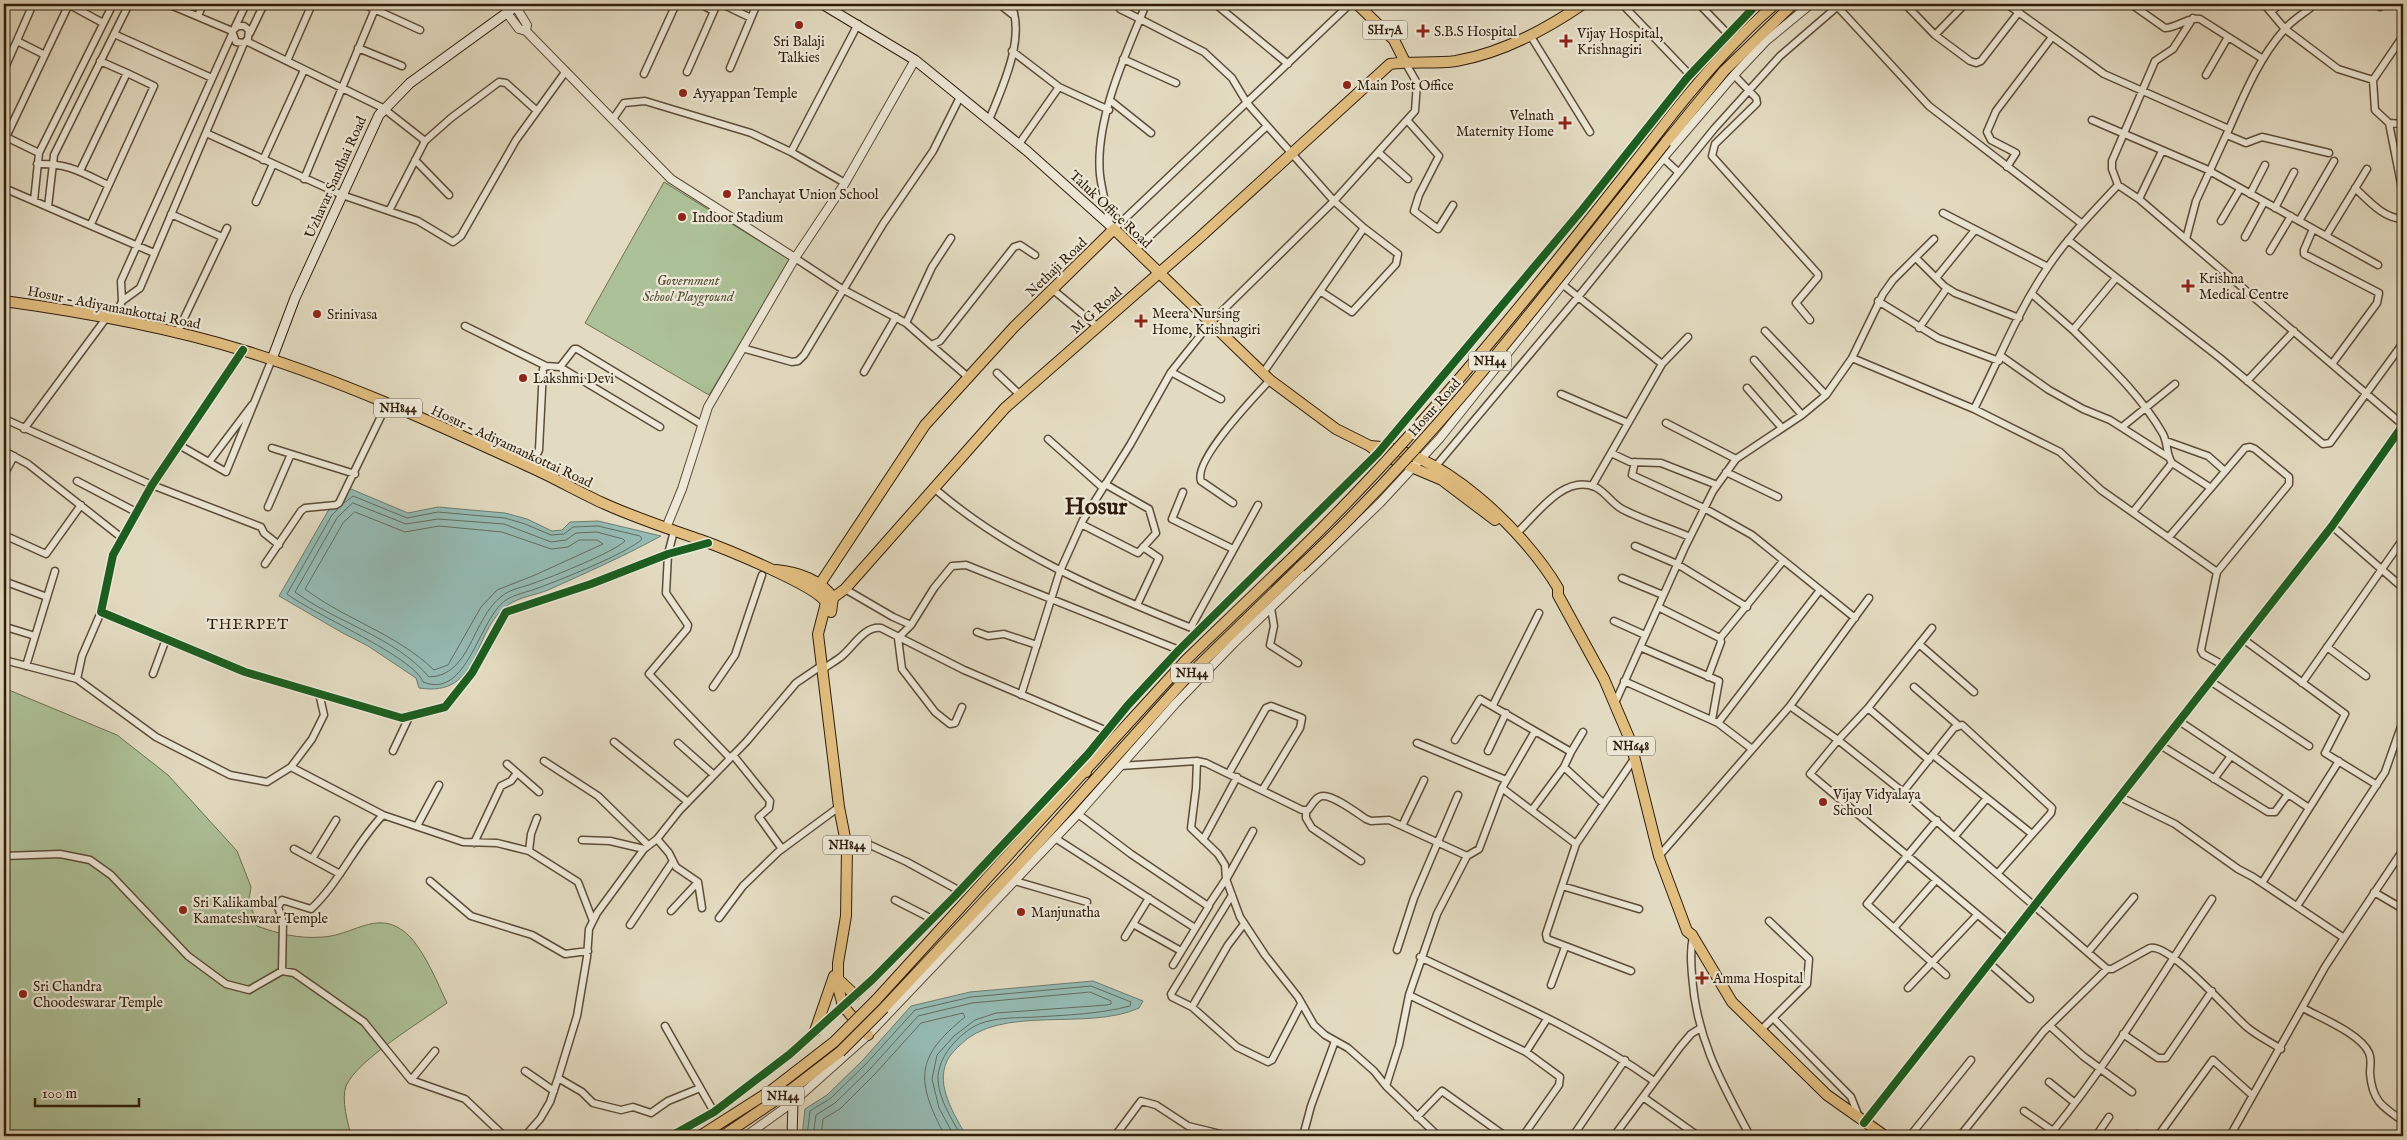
<svg xmlns="http://www.w3.org/2000/svg" width="2407" height="1140" font-family="'IM FELL English',serif">
<style>
.green{fill:#adc198;stroke:#6e6f51}
.water{fill:#95bbb4;stroke:#6c7c70}
.lines{fill:none;stroke-linecap:round;stroke-linejoin:round}
.shore{stroke:#626c5f;stroke-width:1}
.minor-casing{stroke:#5c4c38;stroke-width:9}
.tertiary-casing{stroke:#5c4c38;stroke-width:10}
.secondary-casing{stroke:#2f1d0a;stroke-width:11}
.primary-casing{stroke:#2f1d0a;stroke-width:12}
.trunk-casing{stroke:#2f1d0a;stroke-width:12}
.minor{stroke:#ede8d7;stroke-width:6}
.tertiary{stroke:#ede8d7;stroke-width:8}
.secondary{stroke:#ede8d7;stroke-width:9}
.primary{stroke:#e2be80;stroke-width:10}
.trunk{stroke:#e2be80;stroke-width:10}
.trunk-bridge-casing{stroke:#2f1d0a;stroke-width:12;stroke-linecap:butt}
.trunk-bridge{stroke:#e2be80;stroke-width:10}
.cycleway-casing{stroke:#ede8d7;stroke-width:11}
.cycleway{stroke:#1b5e20;stroke-width:8}
.poi-dot{fill:#8f2418;stroke:#ede8d7;stroke-width:2}
.labels{text-anchor:middle;stroke-width:4.5;stroke-linejoin:round;paint-order:stroke}
.shield{fill:#ede8d7;stroke:#685a48;stroke-width:1}
.shield-label{font-size:12px;font-weight:bold;fill:#2f1d0a}
.poi-label{font-size:14px;fill:#2f1d0a;stroke:#ede8d7;text-anchor:start}
.street-label{font-size:14px;fill:#2f1d0a;stroke:#ede8d7}
.park-label{font-size:14px;font-style:italic;fill:#554e35;stroke:#ede8d7}
.neighbourhood-label{font-size:15px;letter-spacing:1px;fill:#2f1d0a;stroke:#ede8d7}
.town-label{font-size:24px;font-weight:bold;fill:#2f1d0a;stroke:#ede8d7}
</style>
<rect width="100%" height="100%" fill="#e3dbc1"/>
<filter id="stains"><feTurbulence type="fractalNoise" baseFrequency=".004" numOctaves="4"/><feColorMatrix values="0 0 0 0 .2 0 0 0 0 .09 0 0 0 0 .02 0 0 0 .5 -.17"/></filter>
<radialGradient id="worn" r=".72"><stop offset=".6" stop-color="#630" stop-opacity="0"/><stop offset="1" stop-color="#630" stop-opacity=".3"/></radialGradient>
<path class="green" d="M664,182L790,260L709,395L585,323Z
M4,688L117,735L168,775L237,851L251,887L249,899L257,926C279,934 299,939 323,937C356,935 381,905 412,939C427,957 437,982 447,1003C422,1021 357,1060 346,1086C341,1100 348,1123 351,1136H4Z"/>
<path class="water" d="M351,489L408,513L438,507L505,513L527,519L552,531L562,530L570,522L598,521L661,536C624,556 586,573 548,590C536,595 519,597 508,605C471,631 482,698 419,688L416,678L368,646L341,632L279,596L328,511Z
M1093,981L1143,1001L1139,1008C1086,1032 1000,1003 959,1046C955,1050 949,1056 947,1061C935,1086 955,1115 966,1136H802L805,1109L827,1095L862,1061L911,1006L970,992Z"/>
<g class="lines">
<path class="shore" d="M353,503L406,524L438,519L504,524L551,542L566,540L576,533L597,532L623,539L625,541C614,552 552,577 534,583C524,587 510,589 502,596C472,618 471,676 429,677C395,637 337,623 295,592L337,518Z
M338,509L332,515L287,594C313,614 414,657 423,682C468,700 478,619 506,600C515,594 528,592 538,588C560,580 628,553 642,539L640,536L598,526L573,527L564,534L551,535L525,524L505,518L438,512L407,518L353,496L344,503
M355,512L405,532L439,526L502,532L551,549L568,547L579,540H597L603,544L535,575L497,590L481,607L448,665L434,670C397,634 346,620 305,589L343,523Z
M807,1136L810,1111L831,1098L866,1064L915,1010L971,997L1091,986L1131,1002L1130,1006C1099,1014 1068,1015 1036,1017C1017,1018 997,1017 979,1024C959,1033 937,1057 938,1080C939,1100 952,1119 961,1136
M813,1136L816,1115L835,1103L870,1069L918,1016L972,1003L1090,992L1111,1001V1004L1107,1005L996,1013L975,1020L954,1036L937,1055L932,1079L939,1108L954,1136
M821,1136L823,1119L840,1109L875,1074L921,1023L963,1013L965,1017C914,1058 916,1081 945,1136"/>
<g class="minor-casing">
<path id="minor" d="M68,4L103,23
M168,4L232,31
M363,4L420,30
M701,4L713,11
M722,4L751,18
M999,4L1013,15
M1146,4L1140,19L1204,52L1232,78L1247,103L1334,201L1364,228L1263,373
M1622,4L1690,75
M1699,4L1727,33
M1835,4L1929,106L2081,223
M1905,4L1935,35L1970,61L1976,63L1981,61L2019,12
M2007,4L2104,74L2229,129C2244,95 2259,58 2284,30C2292,20 2305,13 2314,5
M2131,4L2165,28C2177,28 2187,17 2200,19L2263,59
M2264,4L2285,29L2338,69L2373,80
M1219,7L1288,64
M2380,7L2383,4
M2271,12L2280,4
M198,16L203,4
M235,27L246,4
M250,33L264,4
M114,34L212,78
M1530,35L1590,132
M1935,35L1963,6
M2403,36L2373,80L2375,110L2389,123L2403,124
M17,41L45,55
M246,41L383,108L425,141
M358,48L402,66
M1012,51L1059,87L1109,110
M1123,59L1176,83
M287,61L312,4
M730,68L757,4
M4,70L33,4
M687,72L717,4
M644,74L676,4
M1734,75L1756,98L1757,103L1715,144L1712,156L1818,274V277L1796,303L1810,320
M2206,75L2228,37
M1111,101L1151,133
M613,119L624,103L645,101L751,133L791,152
M989,120C1002,88 1026,38 1011,4
M1407,120L1439,156L1419,195L1414,211L1438,229L1453,205
M2092,120L2206,169L2378,265
M2389,123L2403,194
M206,133L342,195L418,221L453,242L461,236L516,140L566,71
M2227,135L2246,143L2262,137L2329,153
M4,136L39,153
M6,137L69,4
M1019,144L1059,87
M1378,152L1408,179
M1663,158L1678,172
M263,160L304,70
M415,160L449,195
M37,164C68,163 81,172 108,185
M2007,167L2016,153L1991,140L1987,132L1996,111L2052,37
M80,171L127,73L100,61
M304,179L377,4
M845,183L791,152L858,24
M2118,185L2112,169V161L2155,61L2173,49L2193,18
M4,188L154,253
M2355,188C2369,201 2383,218 2403,219
M2250,194L2265,165
M2139,199L2162,151
M34,201L39,153L113,4
M256,202L273,164
M48,207L54,155L129,4
M2275,208L2294,172
M389,211L425,141L451,118L499,82L506,83L537,111
M1943,213L2048,267
M171,214L222,237
M2221,221L2240,189
M2299,221L2334,161
M91,224L154,86L127,73
M1110,225C1107,208 1102,192 1100,175C1095,125 1121,64 1140,19L1120,9
M1114,229L1350,4
M2313,229L2304,250V254L2379,293L2377,303L2332,364
M2326,236L2367,169
M2245,237L2264,202
M2186,239L2196,201L2229,129
M2068,240L2220,358L2323,444L2330,443L2403,343
M1135,250L1267,126
M2270,251L2291,216
M795,258L842,289L906,323L931,345L940,341L1014,247L1020,245L1035,255
M1916,258L1944,286L1955,293L2019,318
M1936,278L1975,230
M1562,284L1662,364
M1052,289L1098,327
M1320,291L1352,312L1396,264L1398,254L1364,228
M2032,294L2073,330L2116,278
M122,301L140,288L244,43L248,39L249,30L244,26H238L232,31L236,42L244,43
M1878,301L1938,338L1999,361
M115,319L122,301L121,281L232,34
M906,323L932,267L951,238
M465,326L546,366
M1919,328L1947,288
M2073,330C2106,363 2140,394 2163,434C2168,444 2166,454 2172,463L2211,488
M178,331L227,228
M1765,331L1826,395
M931,345L968,377
M742,348L792,362L798,361L804,355L883,224L933,151L960,97
M243,350L152,485L113,555L101,612L245,672L402,718L445,707L472,673L506,612L591,584L668,554L708,543
M2001,356L2049,390L2083,409L2110,420L2168,457
M1852,358L1974,409L2060,452L2101,490L2217,572
M1754,360L1802,415
M560,367L660,427
M864,372L896,317
M1171,372L1221,399
M997,373L1020,395
M2247,381L2294,331
M1747,388L1782,428
M1561,394L1628,423
M1974,409C1998,362 2018,310 2048,267C2068,237 2093,212 2118,185L2139,199L2403,425
M9,421L152,485L261,527L264,533L279,545
M1666,423L1736,459
M2122,427L2175,384
M24,429L107,317
M1048,439L1103,488
M2166,441L2208,456L2225,471
M179,445L226,472L272,359
M272,448L355,474
M4,451L28,464L122,538
M1611,453L1630,462L1661,463L1717,485
M209,462L252,405
M1635,462L1632,475L1704,508L1752,535L1855,618
M531,467L539,450L543,369L546,366L560,367L574,349H577L701,424
M1435,467L1578,297L1714,129L1780,56L1838,6
M1726,472L1778,497
M4,475L14,456
M77,481L136,512
M1592,486L1662,364L1688,337
M935,489C1012,555 1106,594 1199,631
M1183,492L1172,519L1233,549
M1233,503L1201,481C1193,461 1255,396 1270,380
M268,507L291,454
M2133,512L2172,463
M1081,524L1138,553L1156,533L1149,509L1105,484
M2332,526L2403,588
M674,531L668,554L666,593L688,625L687,629L649,674L730,758
M1517,533C1537,514 1564,474 1595,487C1606,492 1611,503 1622,509C1643,520 1667,527 1690,537
M4,535L46,554L81,505
M2169,537L2245,448L2250,447L2255,449L2289,477V484L2217,572L2201,650L2203,654L2223,665
M1635,546L1677,564L1747,607
M265,564L301,511L305,508L336,505L339,503L387,404
M1622,578L1663,595
M9,583L47,597
M845,589L893,617L911,625L934,588L952,566L966,565L1179,650
M1137,605L1159,558L1143,547
M1658,607L1720,638L1721,642L1708,677
M1271,608L1274,626L1270,645L1298,663
M101,612L82,656L77,679L156,737L230,775L267,782L291,767L312,739L324,715L319,693
M1614,621L1645,635
M911,625L898,638L902,669L935,712L950,724L955,723L962,707
M1191,627L1258,505
M9,628L35,636
M977,632L988,636L1004,634L1037,645
M1720,638L1783,561
M2243,639L2345,714L2325,753L2377,785
M1919,644L1974,692
M1640,647L1719,681L1712,720
M2327,647L2366,676
M4,660L77,679
M26,666L55,571
M822,670C828,665 836,661 842,656C854,646 864,626 881,628L964,670L1107,731
M153,674L166,639
M1624,681L1718,723L1752,749
M2210,681L2309,746
M2302,683L2403,539
M713,687L735,655L762,575
M1914,687L1958,725
M1021,695L1060,571L1083,520L1130,445L1171,372L1211,322L1334,201L1415,111L1417,83L1405,62
M1615,703L1685,547L1713,491L1736,459L1802,415L1826,395L1852,358L1883,294L1893,280L1934,239
M1493,705L1539,613
M1790,706L1838,740L1868,708L1929,760
M1868,708L1932,628
M2179,721L2309,808
M1718,723L1820,590
M1455,740L1480,699L1535,731
M614,742L688,802
M678,743L714,775
M1417,743L1506,780
M2160,745L2268,812H2275L2288,794
M393,751L410,715
M1488,751L1506,713
M1571,752L1583,732
M733,755L770,801L769,808L759,817L782,849
M1933,755L2032,834
M544,761L598,796L648,845
M1197,761L1196,788L1191,828L1218,854L1225,865L1226,879
M507,764L539,792
M1120,766L1197,761L1206,763L1302,810H1308C1312,805 1316,796 1323,796C1333,795 1357,813 1366,819L1371,821L1389,820L1467,856
M291,767L383,815
M1564,767L1603,803
M1229,773L1266,708L1271,706L1302,718L1300,728L1263,789
M2214,779L2231,756
M1502,788L1535,731L1571,752L1564,767L1532,810
M1903,792L1954,728L1962,725L2052,808L2051,813L1998,873
M2120,797L2175,824L2238,869L2253,877L2344,938L2403,850
M1306,811V818L1312,828L1361,861
M1078,814L1131,854L1208,906L1226,879L1240,917L1265,955L1298,997L1314,1025L1325,1035L1348,1048L1374,1071L1386,1086
M1937,820L1867,904L1946,975
M417,826L439,785
M1402,826L1424,780
M1955,836L1987,798
M1055,838L1195,928
M657,839L669,853L676,867L698,882L702,908
M582,840L610,841L644,849
M1203,840L1237,777
M474,843L501,786L511,781L517,773
M1576,844L1546,934L1547,939L1631,971
M870,845L907,862L960,891
M294,849L340,874
M529,851L531,834L537,818
M4,856L60,854L90,860L111,875L188,956L226,984L249,990L282,971L294,973L364,1022L411,1080L465,1099L504,1136
M1659,856L1790,706L1869,598
M312,859L336,820
M1227,878L1253,831
M430,881L471,916L532,935L565,954L588,951
M1015,881L1087,902
M2262,883L2339,761
M1562,886L1639,909
M2374,892L2403,909
M1232,895L1171,994L1172,997L1192,1007L1228,945L1244,924
M895,900L932,919
M2297,906L2385,772L2403,721
M671,911L698,882
M719,918L743,886L778,852L839,807
M1769,921L1809,959L1807,984L1773,1018
M1133,924L1181,951
M630,925L673,861
M1894,928L1936,880
M1125,937L1149,898
M1693,937C1690,950 1691,962 1692,975C1696,1038 1721,1082 1750,1136
M2008,940L1810,774L1838,740L1903,792L2107,969H2112L2150,948C2170,943 2231,1014 2248,1028C2258,1036 2270,1042 2281,1049
M1397,950L1414,898L1458,795
M2088,952L2134,897
M1420,957C1499,995 1582,1030 1654,1081
M1989,963L2030,999
M1173,965L1209,906
M282,971L283,922L278,907L282,900L311,909C340,882 355,844 383,815L463,842L497,843L529,851L578,882L593,921
M1551,985L1565,947
M1908,988L1977,915
M1409,995L1526,1052L1560,1077L1559,1085L1523,1136
M1192,1007L1237,1047L1268,1062L1272,1060L1301,1004
M2303,1008C2321,1018 2361,1034 2369,1053C2372,1059 2370,1067 2370,1073C2372,1100 2381,1106 2403,1121
M665,1026L714,1112
M2050,1026L2083,1056L2132,1092
M1760,1031L1773,1018L1851,1097L1859,1117
M2123,1034L2158,1058H2166L2212,991
M1526,1052L1547,1019
M525,1071L554,1091
M558,1078L582,1092L593,1103L621,1110L633,1107L651,1113L668,1101L700,1088
M411,1080L435,1051
M2049,1082L2075,1103
M1643,1097L1698,1136
M2024,1111L2053,1131C2112,1059 2160,977 2212,899
M1417,1117L1442,1091L1505,1136
M1864,1123L2332,526L2403,425
M525,1136L540,1119L550,1102L558,1078L577,1016L587,957L589,929L597,913L644,849L657,839L680,810L747,741L796,683L821,666
M1115,1136L1141,1101L1156,1105L1188,1126L1229,1136
M1303,1136L1311,1106L1335,1041
M1438,1136L1386,1086L1399,1045L1409,995L1437,914L1467,856L1479,849L1502,788L1576,844L1634,759
M1573,1136L1625,1060
M1614,1136L1680,1047L1691,1034L1699,1029
M1910,1136L1971,1060
M1960,1136L2044,1031L2107,969
M2096,1136L2109,1117
M2135,1136L2137,1134L2142,1136
M2158,1136L2213,1060L2252,1095
M2230,1136L2325,967L2344,938"/>
</g>
<g class="tertiary-casing">
<path id="tertiary" d="M516,7L527,25L526,31
M507,13L519,29L526,31L671,179L795,258
M666,528L682,489L708,407L795,258L845,183L915,60
M671,1136L714,1112L790,1054L873,979L954,897L1088,754L1128,705L1179,650L1378,453L1582,210L1687,78L1757,4
M746,1136L793,1102L868,1035L1078,814L1176,703L1234,643L1380,503L1440,438L1663,158L1734,75L1766,41L1811,4"/>
</g>
<g class="secondary-casing">
<path id="secondary" d="M822,4L915,60L1027,151L1114,229
M272,359L295,298L379,115L410,83L519,4
M792,1136L793,1102"/>
</g>
<g class="primary-casing">
<path id="primary" d="M1357,4L1394,40L1405,62
M816,590L925,425L1014,327L1114,229L1270,380L1336,429L1370,446
M827,602L845,589L1005,408L1198,239L1390,64C1411,61 1435,64 1456,61C1502,53 1545,30 1583,4"/>
</g>
<g class="trunk-casing">
<path id="trunk" d="M1657,134C1693,87 1730,43 1775,4
M1666,142L1724,71L1793,4
M4,301C84,312 164,326 242,350C341,380 436,424 530,467C555,478 580,493 605,504C636,518 669,529 701,540C723,548 818,586 826,603L818,634L839,807L847,848L846,916L838,963V987L843,1006L868,1035
M1370,446C1439,447 1525,532 1558,588V595L1604,679L1630,740L1659,856L1687,931L1692,935L1732,1002L1827,1095L1885,1136
M1370,446L1378,453L1442,480L1495,520
M776,570C797,572 822,580 833,598L831,612
M1078,765L1086,772
M838,979L855,995
M876,1000L1186,660L1292,558
M884,1008L1020,863L1187,677L1300,567
M815,1031L834,976
M700,1136L772,1090L834,1042
M723,1136L792,1089L840,1052"/>
</g>
<use href="#minor" class="minor"/>
<use href="#tertiary" class="tertiary"/>
<use href="#secondary" class="secondary"/>
<use href="#primary" class="primary"/>
<use href="#trunk" class="trunk"/>
<g class="trunk-bridge-casing">
<path id="trunk-bridge" d="M1292,558C1426,428 1542,281 1657,134
M1300,567C1437,439 1550,288 1666,142
M834,1042L876,1000
M840,1052L884,1008"/>
</g>
<use href="#trunk-bridge" class="trunk-bridge"/>
<g class="cycleway-casing">
<path id="cycleway" d="M243,350L152,485L113,555L101,612L245,672L402,718L445,707L472,673L506,612L591,584L668,554L708,543
M1864,1123L2332,526L2403,425
M671,1136L714,1112L790,1054L873,979L954,897L1088,754L1128,705L1179,650L1378,453L1582,210L1687,78L1757,4"/>
</g>
<use href="#cycleway" class="cycleway"/>
</g>
<g class="poi-dot">
<circle cx="799" cy="25" r="5"/>
<path d="M1420.5 23.5h5v5h5v5h-5v5h-5v-5h-5v-5h5z"/>
<path d="M1563.5 33.5h5v5h5v5h-5v5h-5v-5h-5v-5h5z"/>
<circle cx="1347" cy="85" r="5"/>
<circle cx="683" cy="93" r="5"/>
<path d="M1562.5 115.5h5v5h5v5h-5v5h-5v-5h-5v-5h5z"/>
<circle cx="727" cy="194" r="5"/>
<circle cx="682" cy="217" r="5"/>
<path d="M2185.5 278.5h5v5h5v5h-5v5h-5v-5h-5v-5h5z"/>
<circle cx="317" cy="314" r="5"/>
<path d="M1138.5 313.5h5v5h5v5h-5v5h-5v-5h-5v-5h5z"/>
<circle cx="523" cy="378" r="5"/>
<circle cx="1823" cy="802" r="5"/>
<circle cx="183" cy="910" r="5"/>
<circle cx="1021" cy="912" r="5"/>
<path d="M1699.5 970.5h5v5h5v5h-5v5h-5v-5h-5v-5h5z"/>
<circle cx="23" cy="994" r="5"/>
</g>
<g class="labels">
<g class="shield">
<rect x="1362.5" y="20.5" width="45" height="19" rx="4"/>
<rect x="1469" y="351.5" width="42" height="19" rx="4"/>
<rect x="374" y="398.5" width="48" height="19" rx="4"/>
<rect x="1171" y="663.5" width="42" height="19" rx="4"/>
<rect x="1607" y="736.5" width="48" height="19" rx="4"/>
<rect x="823" y="835.5" width="48" height="19" rx="4"/>
<rect x="762" y="1086.5" width="42" height="19" rx="4"/>
</g>
<g class="shield-label">
<text x="1385" y="34">SH17A</text>
<text x="1490" y="365">NH44</text>
<text x="398" y="412">NH844</text>
<text x="1192" y="677">NH44</text>
<text x="1631" y="750">NH648</text>
<text x="847" y="849">NH844</text>
<text x="783" y="1100">NH44</text>
</g>
<g class="poi-label">
<text x="1434" y="36">S.B.S Hospital</text>
<text x="1577" y="38">Vijay Hospital,<tspan x="1577" dy="16">Krishnagiri</tspan></text>
<text x="799" y="46" text-anchor="middle">Sri Balaji<tspan x="799" dy="16">Talkies</tspan></text>
<text x="1357" y="90">Main Post Office</text>
<text x="693" y="98">Ayyappan Temple</text>
<text x="1554" y="120" text-anchor="end">Velnath<tspan x="1554" dy="16">Maternity Home</tspan></text>
<text x="737" y="199">Panchayat Union School</text>
<text x="692" y="222">Indoor Stadium</text>
<text x="2199" y="283">Krishna<tspan x="2199" dy="16">Medical Centre</tspan></text>
<text x="1152" y="318">Meera Nursing<tspan x="1152" dy="16">Home, Krishnagiri</tspan></text>
<text x="327" y="319">Srinivasa</text>
<text x="533" y="383">Lakshmi Devi</text>
<text x="1833" y="799">Vijay Vidyalaya<tspan x="1833" dy="16">School</tspan></text>
<text x="193" y="907">Sri Kalikambal<tspan x="193" dy="16">Kamateshwarar Temple</tspan></text>
<text x="1031" y="917">Manjunatha</text>
<text x="1713" y="983">Amma Hospital</text>
<text x="33" y="991">Sri Chandra<tspan x="33" dy="16">Choodeswarar Temple</tspan></text>
</g>
<g class="street-label">
<text transform="translate(335 177) rotate(-66)" y="5">Uzhavar Sandhai Road</text>
<text transform="translate(1111 209) rotate(43)" y="5">Taluk Office Road</text>
<text transform="translate(1056 267) rotate(-44)" y="5">Nethaji Road</text>
<text transform="translate(114 307) rotate(11)" y="5">Hosur - Adiyamankottai Road</text>
<text transform="translate(1096 310) rotate(-41)" y="5">M G Road</text>
<text transform="translate(1434 407) rotate(-49)" y="5">Hosur Road</text>
<text transform="translate(512 446) rotate(25)" y="5">Hosur - Adiyamankottai Road</text>
</g>
<g class="park-label">
<text x="688" y="285">Government<tspan x="688" dy="16">School Playground</tspan></text>
</g>
<g class="neighbourhood-label">
<text x="248" y="629">THERPET</text>
</g>
<g class="town-label">
<text x="1096" y="514">Hosur</text>
</g>
</g>
<rect width="2407" height="1140" fill="none" stroke="#e3dbc1" stroke-width="20"/>
<rect x="5" y="5" width="2397" height="1130" fill="none" stroke="#2f1d0a" stroke-width="2.5"/>
<rect x="10" y="10" width="2387" height="1120" fill="none" stroke="#2f1d0a"/>
<path d="M35 1098v8h104v-8" fill="none" stroke="#2f1d0a" stroke-width="2.5"/>
<text x="42" y="1098" font-size="15" fill="#2f1d0a" stroke="#ede8d7" stroke-width="4" paint-order="stroke">100 m</text>
<rect width="100%" height="100%" filter="url(#stains)"/>
<rect width="100%" height="100%" fill="url(#worn)"/>
</svg>
